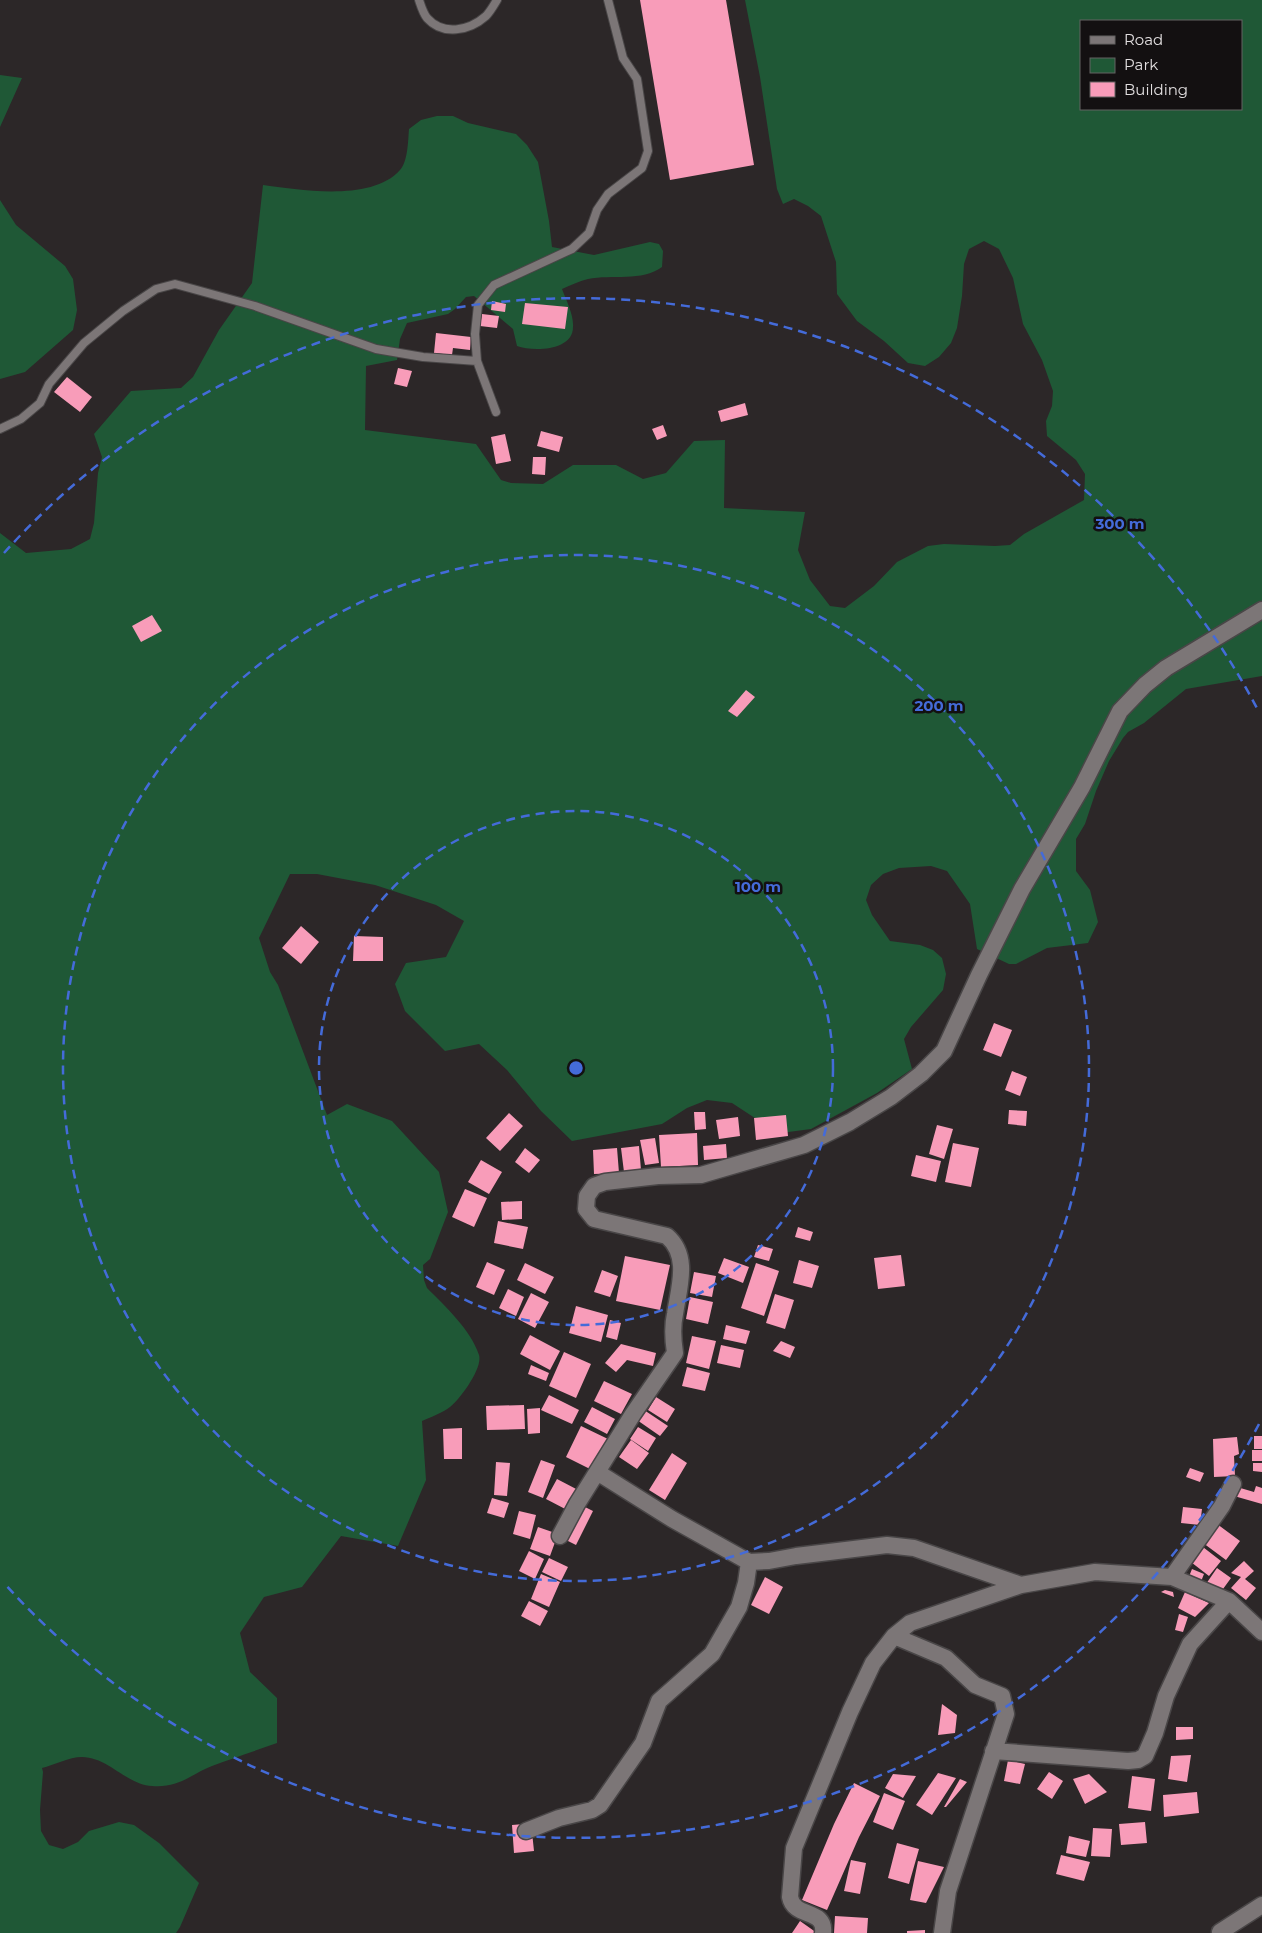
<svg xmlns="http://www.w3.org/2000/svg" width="1262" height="1933" font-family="Montserrat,sans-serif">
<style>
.green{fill:#1f5836;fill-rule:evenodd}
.building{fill:#f89cb9}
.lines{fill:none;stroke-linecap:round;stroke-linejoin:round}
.service-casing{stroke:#494647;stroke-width:10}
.minor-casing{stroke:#494647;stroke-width:19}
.service{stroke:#7c7677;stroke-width:8}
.minor{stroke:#7c7677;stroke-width:16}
.ring{fill:none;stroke:#446bd9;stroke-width:2.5;stroke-dasharray:9 6}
.centre{fill:#446bd9;stroke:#131011;stroke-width:2.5}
.ring-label{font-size:15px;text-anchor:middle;font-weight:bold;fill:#446bd9;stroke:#131011;stroke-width:5;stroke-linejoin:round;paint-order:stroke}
</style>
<rect width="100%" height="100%" fill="#2c2728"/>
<path class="green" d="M745,0H1262V676L1186,689L1144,723L1128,732L1123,738L1109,761L1096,791L1085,824L1076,839V871L1090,890L1098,922L1088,943L1047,948L1016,964H1009L977,949L970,904L947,871L931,866L899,868L883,874L871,885L866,900L872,915L890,941L920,945L933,950L942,958L946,974L943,990L911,1027L904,1039L912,1069L877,1093L811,1129L781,1133L773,1130L732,1103L707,1100L687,1108L662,1124L572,1141L541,1111L507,1070L479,1044L445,1051L405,1011L395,984L406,963L446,957L464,921L436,905L375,885L317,874H290L259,938L270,972L278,985L327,1115L347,1104L392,1121L439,1172L448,1212L430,1259L423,1265L424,1280L427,1288C445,1306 471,1330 479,1355C483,1368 460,1399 450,1407C442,1413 431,1417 422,1421L426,1480L398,1546L341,1536L302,1587L264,1597L240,1633L250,1672L277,1698V1743C255,1751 233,1758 212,1766C189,1775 180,1788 152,1786C127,1785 108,1757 82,1757C69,1757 54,1765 42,1768L43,1772L40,1810L41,1831L49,1845L63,1849L78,1842L89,1831L119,1822L134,1825L159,1843L199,1883L180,1927L176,1933H0V533L26,553L71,549L90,539L94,523L98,473L102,457L94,434L131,391L181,388L193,377L219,330L252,283L263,185C300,190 372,202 400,170C408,161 408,141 409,129L421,120L437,116H453L468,123L516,134L527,145L538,162L549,221L552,247L594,255L650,242L659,244L663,251L662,267C642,282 612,274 588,279C580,281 571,285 562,289C566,300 574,315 573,327C573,351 533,352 517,346L513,329L474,296L466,297L455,309L448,314L407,323L400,339L397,360L366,366L365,430L476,444L501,480L511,483L543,484L573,465H616L643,479L666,473L694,441L725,440L724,508L805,512L798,550L810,580L830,606L845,608L874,586L897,562L928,546L944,544L995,546L1010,545L1024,534L1084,500L1085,474L1076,460L1047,436L1046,421L1052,406L1053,391L1042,360L1023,324L1013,278L999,249L984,241L969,249L964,264L962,296L957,328L951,343L939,357L925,366L908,363L884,341L857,321L837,294L836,262L821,216L808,206L794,199L783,204L777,189L760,77ZM1081,21H1241V109H1081Z
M0,75L22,78L0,127Z
M0,200L16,225L65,266L73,279L77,310L73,330L25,372L0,379Z"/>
<path class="building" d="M640,0H726L754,165L670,180Z
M492,301L506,304L505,312L491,310Z
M525,303L568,307L565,329L522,324Z
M482,314L499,316L497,328L480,326Z
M436,333L471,337L470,350L453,348L452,355L434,353Z
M398,368L412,371L407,387L394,384Z
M67,377L92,397L80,412L54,392Z
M745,403L748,415L721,422L718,411Z
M663,425L667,436L657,440L652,429Z
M541,431L563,437L559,452L537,446Z
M505,434L511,461L496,464L491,437Z
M533,457H546L545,475L532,474Z
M152,615L162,631L141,642L132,626Z
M746,690L755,697L737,717L728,711Z
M301,926L319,942L301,964L282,948Z
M354,936L383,937V961H353Z
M994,1023L1012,1030L1001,1057L983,1050Z
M1012,1071L1027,1077L1020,1096L1005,1090Z
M1009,1110L1027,1111L1026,1126L1008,1124Z
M694,1112H705L706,1129L695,1130Z
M509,1113L523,1126L500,1151L486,1138Z
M786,1115L788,1136L756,1140L754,1118Z
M738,1117L740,1136L719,1139L716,1120Z
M937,1125L953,1129L944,1159L929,1154Z
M697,1133L698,1165L661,1167L659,1135Z
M655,1138L659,1163L645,1165L640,1140Z
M953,1143L979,1148L971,1187L945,1182Z
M726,1144L727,1158L704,1160L703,1146Z
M639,1146L641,1170L624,1172L621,1148Z
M525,1148L540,1160L529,1173L515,1162Z
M617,1148L619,1173L594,1174L593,1150Z
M916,1155L941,1161L936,1182L911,1176Z
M481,1160L502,1172L489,1194L468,1182Z
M465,1189L487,1198L474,1227L452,1217Z
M522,1201V1219L502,1220L501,1202Z
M498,1221L528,1227L523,1249L494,1243Z
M798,1227L813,1232L810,1241L795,1237Z
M758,1245L773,1249L769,1261L754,1257Z
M901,1255L905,1286L878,1289L874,1258Z
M625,1256L670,1265L660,1310L616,1301Z
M724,1258L749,1267L743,1283L718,1273Z
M799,1260L819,1266L812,1288L793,1283Z
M487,1262L505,1270L494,1295L476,1287Z
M525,1263L554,1277L545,1294L517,1280Z
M756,1263L779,1271L764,1316L741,1308Z
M602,1270L618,1276L610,1297L594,1292Z
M694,1272L716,1276L712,1297L690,1293Z
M508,1289L524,1297L516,1316L499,1308Z
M531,1293L549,1302L535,1328L518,1319Z
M775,1294L794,1300L785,1329L766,1323Z
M690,1297L713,1302L708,1324L686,1319Z
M576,1306L608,1315L601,1342L569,1333Z
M610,1320L621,1323L617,1340L606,1337Z
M726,1325L750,1331L746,1344L723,1339Z
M530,1335L560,1351L550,1370L520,1354Z
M692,1336L716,1341L709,1369L686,1363Z
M781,1341L795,1347L790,1358L773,1351Z
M621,1344L656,1353L653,1366L627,1360L616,1372L605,1363Z
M721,1345L744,1350L740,1368L717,1363Z
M564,1352L591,1364L576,1398L549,1386Z
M531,1365L549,1373L546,1381L528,1374Z
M687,1367L710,1373L705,1391L682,1386Z
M604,1381L632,1394L621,1414L594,1401Z
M549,1395L579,1410L572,1424L541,1410Z
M656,1397L675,1409L667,1422L648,1410Z
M524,1405L525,1429L487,1430L486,1406Z
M592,1407L615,1419L607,1434L584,1422Z
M540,1408V1433L528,1434L527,1409Z
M644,1410L668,1426L660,1436L637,1420Z
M581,1426L608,1439L592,1470L566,1457Z
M638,1427L656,1438L648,1451L630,1439Z
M462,1428V1459H444L443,1429Z
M1254,1436H1262V1449H1254Z
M1237,1437L1239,1454L1234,1456L1235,1476L1214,1477L1213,1439Z
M631,1440L649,1453L637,1469L619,1457Z
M1252,1450H1262V1461H1252Z
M672,1453L687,1463L665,1500L649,1490Z
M541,1460L555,1465L543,1498L528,1492Z
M496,1462L510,1463L507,1496L494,1495Z
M1253,1463H1262V1472L1253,1471Z
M1190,1468L1204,1473L1200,1482L1186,1477Z
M557,1479L580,1491L569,1511L546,1499Z
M1256,1486L1262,1488V1504L1234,1496L1237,1487L1254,1492Z
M492,1498L509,1503L504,1518L487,1513Z
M579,1504L593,1511L576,1545L562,1538Z
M1183,1507L1202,1509L1200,1525L1181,1523Z
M519,1511L536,1515L530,1539L513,1534Z
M1213,1521L1240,1541L1226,1560L1199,1540Z
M538,1527L558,1534L550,1556L530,1549Z
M1199,1544L1221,1561L1209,1576L1187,1559Z
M529,1551L544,1559L535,1579L519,1571Z
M549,1558L568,1567L561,1581L542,1572Z
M1244,1561L1254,1571L1245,1579L1256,1588L1246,1600L1231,1588L1241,1577L1231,1573Z
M1217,1568L1231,1578L1223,1589L1206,1584Z
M1192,1569L1204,1574L1200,1584L1188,1579Z
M541,1574L560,1582L549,1607L531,1599Z
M765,1577L783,1587L769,1614L751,1605Z
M1165,1590L1173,1592L1174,1597L1161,1592Z
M1185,1592L1209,1603L1195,1617L1178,1608Z
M529,1601L548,1611L540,1626L521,1616Z
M1179,1614L1188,1617L1183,1632L1175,1630Z
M942,1704L957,1715L955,1733L938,1735Z
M1176,1727H1193V1739L1176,1740Z
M1191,1755L1187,1782L1168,1779L1171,1756Z
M1008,1760L1025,1764L1020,1784L1004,1781Z
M1049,1772L1063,1781L1052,1799L1037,1789Z
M938,1773L956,1778L932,1815L916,1805Z
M893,1774L916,1776L903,1798L885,1788Z
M1089,1774L1107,1792L1085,1804L1073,1779Z
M1132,1776L1155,1779L1151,1811L1128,1808Z
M960,1779L967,1782L946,1807H944Z
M854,1783L880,1796L859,1837L827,1910L802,1900L834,1824Z
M1197,1792L1199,1813L1164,1817L1163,1795Z
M884,1793L905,1801L893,1830L873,1822Z
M1145,1822L1147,1843L1121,1845L1119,1824Z
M524,1824L532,1832L534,1851L514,1853L512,1825Z
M1093,1828L1112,1829L1110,1857L1091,1856Z
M1069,1836L1090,1841L1086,1857L1066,1853Z
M897,1843L919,1849L909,1884L888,1878Z
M1061,1855L1090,1862L1084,1881L1056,1874Z
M851,1860L866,1863L860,1894L844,1891Z
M918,1861L944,1867L926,1903L910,1900Z
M835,1916L868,1918L867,1933H834Z
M800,1921L817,1933H792Z
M925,1930V1933H907V1931Z"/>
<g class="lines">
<g class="service-casing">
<path id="service" d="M419,0C421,6 423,13 427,18C443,36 469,31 486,16C490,12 494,5 497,0
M496,412L477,361L475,334L478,305L494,285L572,249L589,233L597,210L608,194L642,168L648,151L637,79L623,58L608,0
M0,429L21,419L40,403L49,384L84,343L123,311L156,289L175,284L255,306L376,349L423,357L477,361"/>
</g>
<g class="minor-casing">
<path id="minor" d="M597,1472L633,1414L675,1353C673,1340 672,1327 675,1314C679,1287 690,1256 667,1236L594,1219L586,1209L587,1196L594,1186L605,1182L658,1176L701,1175L804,1145L850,1122L891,1097L921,1074L944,1051L979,975L1022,889L1082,787L1120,711L1145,685L1166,668L1262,610
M560,1536L577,1504L597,1472L672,1519L749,1562L769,1561L796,1556L887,1545L914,1548L1021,1585L1095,1572L1172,1577L1229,1601L1262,1632
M1172,1577L1222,1506L1233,1484
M894,1636L946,1658L975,1685L1002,1696L1006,1714L948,1891L942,1933
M993,1751L1128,1761L1138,1760L1145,1756L1155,1733L1166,1696L1190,1644L1229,1601
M526,1831L559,1818L592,1810L600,1805L643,1743L659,1701L712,1654L739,1607L746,1583L749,1562
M1220,1932L1262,1905
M823,1933C826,1908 794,1919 790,1897L794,1848L850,1712L873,1663L894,1636L910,1623L1021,1585"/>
</g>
<use href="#service" class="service"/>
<use href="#minor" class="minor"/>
</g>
<g class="ring">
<circle cx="576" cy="1068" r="257"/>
<circle cx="576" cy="1068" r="513"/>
<path d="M1259 1424A770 770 0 0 1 4 1583M4 553A770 770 0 0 1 1259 712"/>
</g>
<circle cx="576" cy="1068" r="8" class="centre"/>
<g class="ring-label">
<text x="1120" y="529">300 m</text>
<text x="939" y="711">200 m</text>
<text x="758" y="892">100 m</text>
</g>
<rect x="1080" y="20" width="162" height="90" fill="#131011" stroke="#656263"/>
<rect x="1090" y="36" width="25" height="8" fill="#7c7677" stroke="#656263"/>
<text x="1124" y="45" font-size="15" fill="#e1dedf">Road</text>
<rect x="1090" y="58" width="25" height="15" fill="#1f5836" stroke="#656263"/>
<text x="1124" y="70" font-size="15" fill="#e1dedf">Park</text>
<rect x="1090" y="82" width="25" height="15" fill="#f89cb9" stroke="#656263"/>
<text x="1124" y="95" font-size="15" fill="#e1dedf">Building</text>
</svg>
